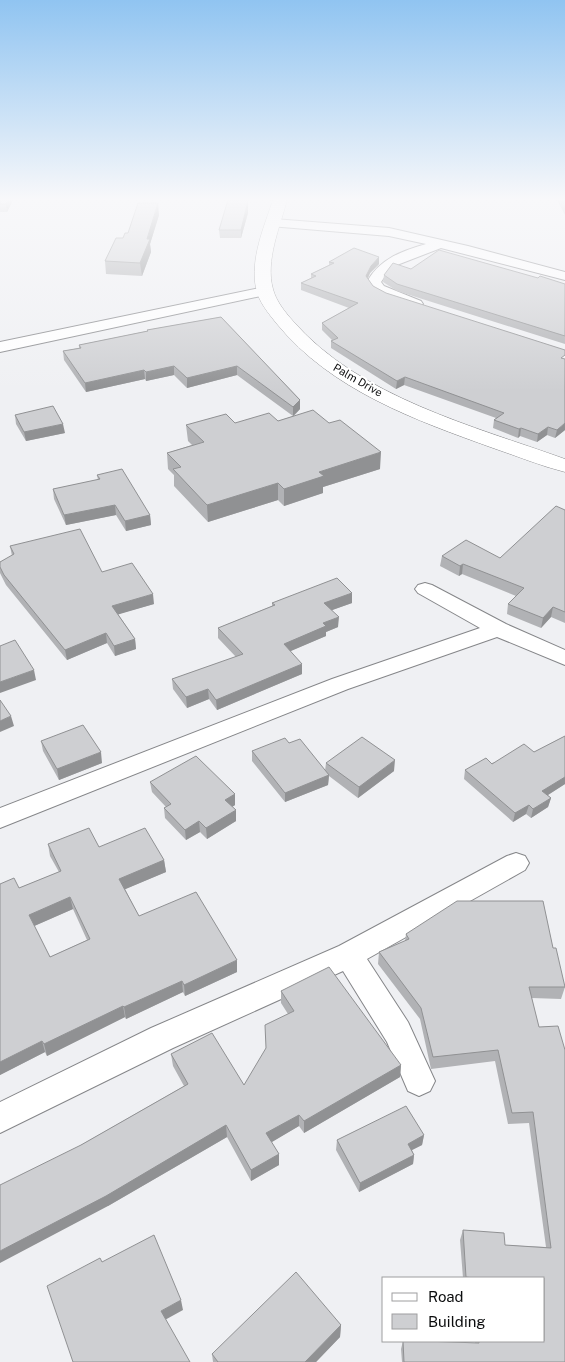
<svg xmlns="http://www.w3.org/2000/svg" width="565" height="1362" font-family="'Public Sans',sans-serif">
<style>
.lines{fill:none;stroke-linecap:round;stroke-linejoin:round}
.street-casing{stroke:#858689;stroke-width:2}
.secondary-casing{stroke:#858689;stroke-width:1}
.street{fill:#fff;fill-rule:evenodd}
.secondary{fill:#fff;fill-rule:evenodd}
.wall{fill:#b1b2b5;fill-rule:evenodd}
.shaded-wall{fill:#909193}
.building{fill:#cecfd2;stroke:#909193;fill-rule:evenodd}
.labels{text-anchor:middle;stroke-width:4;stroke-linejoin:round;paint-order:stroke}
.far-street-label{font-size:11px;fill:#0c0d0e;stroke:#fff}
</style>
<rect width="100%" height="100%" fill="#eff0f3"/>
<g class="lines">
<g class="street-casing">
<path id="street" d="M274,219L389,228L468,246L565,272V280L441,248L397,265L389,270L381,282L384,286L421,301L423,304L421,307L416,308L374,292L367,282C379,259 402,251 426,244L389,236L270,226L268,223L270,220Z
M265,287L272,291L270,294L0,352V342Z
M425,583L432,585L506,624L565,650V665L497,637L348,689L0,828V808L332,679L480,628L418,593L415,589L418,585Z
M516,853L525,856L529,863L525,870L367,959L408,1022L435,1081L430,1091L419,1096L408,1091L387,1042L343,971L173,1048L0,1133V1102L151,1028L339,946L507,856Z"/>
</g>
<g class="secondary-casing">
<path id="secondary" d="M273,200H287C280,227 265,261 273,289C276,301 285,312 293,321C359,397 473,426 565,459V472C541,466 517,456 493,448C415,420 331,390 277,324C269,314 258,301 256,288C250,259 264,227 273,200Z"/>
</g>
<use href="#street" class="street"/>
<use href="#secondary" class="secondary"/>
</g>
<path class="wall" d="M0,200H13L7,212H0Z
M557,200H565V215Z
M248,213L241,238H220L219,230Z
M159,215L150,244L151,252L142,276L106,274L105,261L123,238L128,233Z
M329,262L379,264L370,273L368,279L373,286L565,430L555,438L547,435L537,442L520,436L518,438L493,428L494,420L496,418L404,385L396,389L331,348V341L332,340L322,330V323L349,308L301,290V283L311,278V274L329,265Z
M411,269L538,278L565,284V344L397,291L383,282L384,275Z
M221,317L300,400V409L294,416L380,469L323,487V493L284,506L278,500L208,522L174,486V475L168,469L167,453L192,445L188,441L186,425L278,421L293,416L237,375L187,388L174,375L146,381L145,379L86,392L64,360L63,351L79,348V345L147,331V330Z
M15,415L65,433L26,441L16,424Z
M97,475L150,515L151,525L126,531L116,515L66,525L54,499L53,489L98,480Z
M565,510V623L551,617L541,628L507,614L508,604L516,596L462,574L459,576L440,566L442,556L500,558Z
M10,546L102,572L154,604L118,614L135,639L136,649L115,656L107,643L67,660L6,585L0,573V562L12,556Z
M352,593V603L332,610L338,627L326,632V636L290,651L302,674L217,710L209,699L187,708L173,689L172,679L236,657L218,638V628L272,606V603Z
M565,736V784L548,795L551,798L548,807L531,818L526,814L513,822L464,779L465,770L534,752Z
M41,741L102,763L59,780L43,751Z
M289,743L325,771L326,763L394,771L358,798L329,776L328,785L285,802L252,761V751Z
M150,782L235,794V805L232,807L236,821L207,839L200,832L186,840L165,818L164,808L166,807L152,792Z
M48,844L99,847L164,860L166,872L125,889L139,916L237,972L185,996L183,992L126,1019L125,1017L47,1056L45,1052L0,1075V884L19,888L59,872L50,856ZM73,909L87,940L50,957L34,926Z
M406,934L553,948L565,987L561,999L532,998L565,1362H402L401,1349L403,1341L475,1343V1341H544V1278H463L460,1240L463,1230L505,1245L546,1247L529,1123L508,1124L495,1061L431,1069L420,1019L378,964L379,952L405,941Z
M281,991L401,1065L400,1077L304,1133L299,1126L271,1142L279,1165L251,1181L227,1137L108,1206L81,1145L184,1086L173,1066L171,1054L244,1085L288,1014L281,1003Z
M424,1135L422,1145L412,1150L414,1155L413,1164L359,1192L336,1150L337,1140Z
M341,1325L340,1337L316,1362H213L212,1354Z"/>
<path class="shaded-wall" d="M8,200H13L7,212L6,204Z
M248,200V213L241,238V230Z
M158,203L159,215L150,244L151,252L142,276L140,263Z
M379,257V264L370,273L365,283L366,276L371,266Z
M174,366V375L146,381V372Z
M237,366V375L187,388V378Z
M144,370L145,379L86,392L85,383Z
M405,377L404,385L396,389L397,381Z
M300,400V409L293,416V407Z
M565,423V430L555,438L557,430Z
M63,424L65,433L26,441L24,432Z
M548,427L547,435L537,442L538,434Z
M521,428L520,436L518,438L519,429Z
M381,452L380,469L323,487V493L284,506V489L319,472Z
M278,483V500L208,522L207,505Z
M115,505L116,515L66,525L64,515Z
M150,515L151,525L126,531L125,521Z
M463,564L462,574L459,576L460,566Z
M352,593V603L324,613V603Z
M153,594L154,604L113,616L112,606Z
M553,607L551,617L541,628L543,618Z
M339,617L338,627L326,632V636L284,654V644L323,623Z
M106,633L107,643L67,660L65,650Z
M135,639L136,649L115,656L114,646Z
M302,664V674L217,710L216,700Z
M34,670L36,680L0,693V682Z
M208,689L209,699L187,708L186,697Z
M11,716L14,726L0,732V721Z
M101,752L102,763L59,780L57,769Z
M395,760L394,771L358,798L359,787Z
M329,775L328,785L285,802V793Z
M565,777V784L540,800L542,791Z
M235,794V805L226,811L225,800Z
M551,798L548,807L531,818L533,809Z
M529,805L526,814L513,822L515,813Z
M236,810V821L207,839L206,828Z
M199,821L200,832L186,840L185,830Z
M164,860L166,872L121,891L119,879Z
M70,897L73,909L32,927L29,915Z
M237,960V972L185,996L184,985Z
M182,981L183,992L126,1019L124,1007Z
M123,1006L125,1017L47,1056L44,1044Z
M42,1041L45,1052L0,1075V1062Z
M401,1065L400,1077L304,1133V1121Z
M299,1115V1126L267,1145L266,1133Z
M226,1125L227,1137L108,1206L0,1263V1251Z
M424,1135L422,1145L406,1153L408,1144Z
M279,1154V1165L251,1181V1170Z
M414,1155L413,1164L359,1192L360,1183Z
M181,1300L183,1310L163,1321L161,1311Z
M341,1325L340,1337L316,1362H305Z"/>
<path class="building" d="M0,200H8L6,204H0Z
M228,200H248L247,205L241,230H219Z
M138,203H158L147,239H150L140,263L105,261L116,238H123L125,233H128Z
M354,248L379,257L371,266L366,276L373,286L386,293L565,350V355L561,358L565,359V423L557,430L548,427L538,434L521,428L519,429L494,420L504,413L405,377L397,381L331,341L338,338L322,323L358,303L301,283L316,276L311,274L334,263L329,262Z
M439,250L538,278L540,276L565,284V336L397,284L384,275L393,263L411,269Z
M221,317L300,400L293,407L237,366L187,378L174,366L146,372L144,370L85,383L63,351L81,348L79,345L148,331L147,330Z
M53,406L63,424L24,432L15,415Z
M313,410L329,423L340,420L381,452L319,472L324,476L284,489L278,483L207,505L173,469L181,467L167,453L204,442L186,425L226,414L235,423L269,413L278,421Z
M122,469L150,515L125,521L115,505L64,515L53,489L100,479L97,475Z
M556,506L565,510V612L553,607L543,618L508,604L524,588L463,564L460,566L442,556L466,540L500,558Z
M80,529L102,572L132,563L153,594L112,606L135,639L114,646L106,633L65,650L4,575L0,567V562L14,554L10,546Z
M337,578L352,593L324,603L339,617L323,623L326,626L284,644L302,664L216,700L208,689L186,697L172,679L243,654L218,628L275,605L272,603Z
M15,640L34,670L0,682V646Z
M0,700L11,716L0,721Z
M83,725L101,752L57,769L41,741Z
M565,736V777L542,791L551,798L533,809L529,805L515,813L465,770L486,758L492,764L524,744L534,752Z
M362,737L395,760L359,787L326,763Z
M285,738L289,743L300,739L329,775L285,793L252,751Z
M196,756L235,794L225,800L236,810L206,828L199,821L185,830L164,808L171,804L150,782Z
M89,828L99,847L145,828L164,860L119,879L139,916L196,892L237,960L184,985L182,981L124,1007L123,1006L44,1044L42,1041L0,1062V884L14,878L19,888L61,871L48,844ZM70,897L90,939L50,957L29,915Z
M457,901H543L553,948H556L565,987H529L539,1027L558,1026L565,1050V1362H404L403,1341H424L479,1343V1341H544V1278H474L466,1277L463,1230L504,1233L505,1245L551,1248L533,1112L512,1113L498,1050L433,1057L421,1008L379,952L409,939L406,934Z
M329,967L401,1065L304,1121L299,1115L266,1133L279,1154L251,1170L226,1125L106,1196L0,1251V1185L81,1145L188,1084L171,1054L212,1033L244,1085L266,1048L265,1025L294,1011L281,991Z
M406,1106L424,1135L408,1144L414,1155L360,1183L337,1140Z
M154,1235L181,1300L161,1311L190,1362H73L47,1286L100,1258L102,1262Z
M296,1272L341,1325L305,1362H218L212,1354Z"/>
<linearGradient id="sky" x2="0" y2="1"><stop stop-color="#90c4f1"/><stop offset="0.51" stop-color="#f8f8fa"/><stop offset="1" stop-color="#f8f8fa" stop-opacity="0"/></linearGradient>
<rect width="565" height="391" fill="url(#sky)"/>
<g class="labels">
<g class="far-street-label">
<text transform="translate(358 380) rotate(30)" y="4">Palm Drive</text>
</g>
</g>
<rect x="382" y="1277" width="162" height="65" fill="#ffffff" stroke="#9e9e9f"/>
<rect x="392" y="1293" width="25" height="8" fill="#ffffff" stroke="#9e9e9f"/>
<text x="428" y="1302" font-size="15" fill="#0c0d0e">Road</text>
<rect x="392" y="1314" width="25" height="15" fill="#cecfd2" stroke="#9e9e9f"/>
<text x="428" y="1327" font-size="15" fill="#0c0d0e">Building</text>
</svg>
